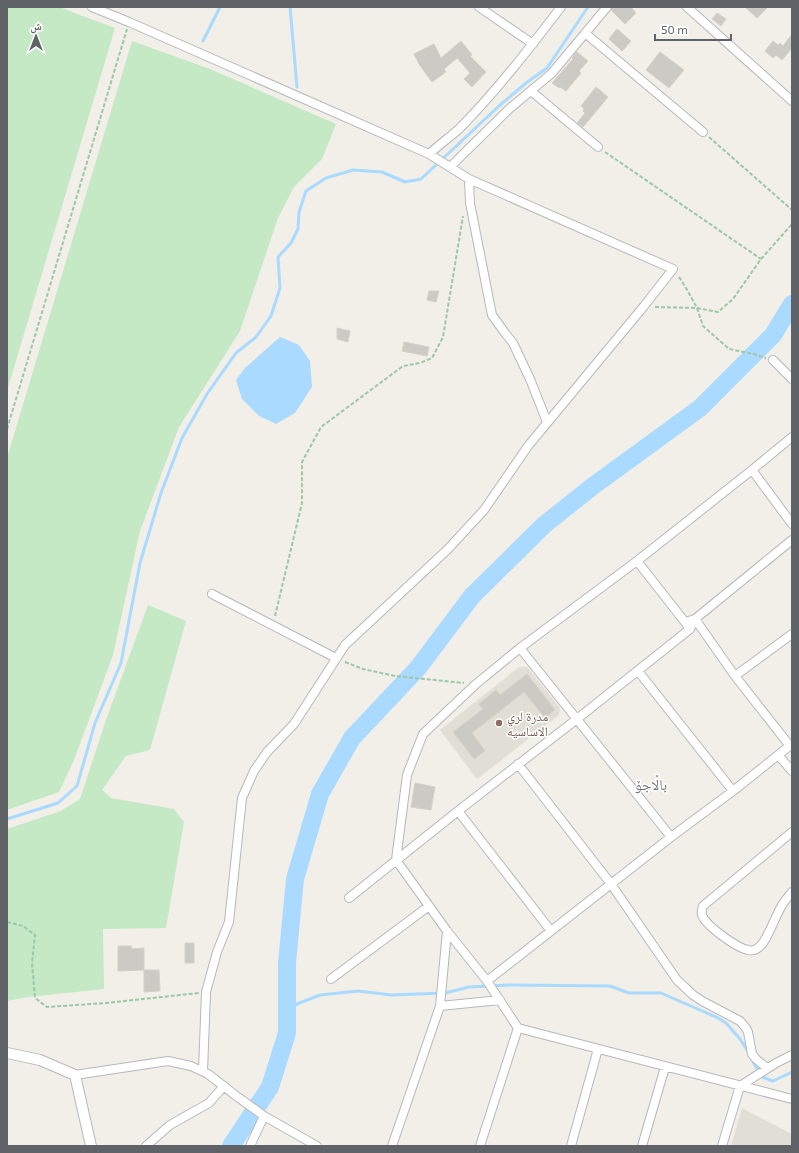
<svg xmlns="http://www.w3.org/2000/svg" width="799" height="1153" font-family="'Exo 2','Noto Naskh Arabic',sans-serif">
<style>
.education{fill:#e1ded6}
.green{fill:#c5e8c5}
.water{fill:#aadaff}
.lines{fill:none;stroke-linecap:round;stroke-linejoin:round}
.stream{stroke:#aadaff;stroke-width:3}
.river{stroke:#aadaff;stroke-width:18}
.building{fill:#cccac5;stroke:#d6d1c6}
.minor-casing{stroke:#b5b8bc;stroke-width:10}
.tertiary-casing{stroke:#b5b8bc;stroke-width:12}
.path{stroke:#9cc7a9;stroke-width:2;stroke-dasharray:4 2;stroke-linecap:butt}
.minor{stroke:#fff;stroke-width:8}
.tertiary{stroke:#fff;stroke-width:10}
.education-dot{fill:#8d6e63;stroke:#fff;stroke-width:1.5}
.labels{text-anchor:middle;stroke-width:3;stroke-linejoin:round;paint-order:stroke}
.education-label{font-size:13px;fill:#785e54;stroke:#fff;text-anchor:start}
.quarter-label{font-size:15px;fill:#70757a;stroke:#fff}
</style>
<rect width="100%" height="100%" fill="#f1efe8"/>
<path class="education" d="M519,667H527L560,708L559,715L477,779L440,730Z
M742,1108L792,1134V1146H731Z"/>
<path class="green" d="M7,7H59L115,28L7,391Z
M132,41L210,69L336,124L322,159L294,187L278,218L240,331L179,427L140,531L113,655L74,760L59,792L7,810V458Z
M148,605L186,621L150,750L126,756L102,790L111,798L174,809L184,822L166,928L103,929L104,989L28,997L7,1001V829L61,811L80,799L106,720Z"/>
<path class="water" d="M280,337L299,345L310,361L312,387L295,413L276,424L259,416L242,399L236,380L245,368Z"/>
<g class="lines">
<path class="stream" d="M290,7L297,87
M203,41L220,7
M7,819L58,803L77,786L95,723L121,663L140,563L161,493L182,438L207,394L236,353L256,337L271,316L280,288L278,257L291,243L298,229L299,212L306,191L326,178L353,170L382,172L405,182L421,179L499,106L526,83L547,68L588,7
M287,1013L297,1004L320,995L358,991L391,995L445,993L469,987L509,985L610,986L629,993H661L716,1017L726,1023L740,1039L749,1053
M752,1060L762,1077L773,1081L792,1072"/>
<path class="river" d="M231,1146L270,1087L287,1033V963L295,879L320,794L352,738L418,668L472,596L544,525L593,486L700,408L773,335L792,304"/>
</g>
<path class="building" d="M612,7H631L636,13L625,24L611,10Z
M745,7H768L757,18Z
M717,13L726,19L721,26L712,19Z
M617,29L631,41L622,51L609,39Z
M792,34V48L782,60L776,55L773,58L765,51L773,41L778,45L780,43L783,46Z
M461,41L472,55L470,56L486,72L472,87L464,79L470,73L457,58L444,69L446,72L432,82L419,64L414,54L434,44L441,58Z
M577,52L588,61L579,71L581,73L566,91L560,87L559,88L552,83L573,59L572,58Z
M660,52L684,70L669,88L646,70Z
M596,87L608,97L583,127L577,123L585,113L583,111L584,109L581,106Z
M429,291H439L436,302L427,300Z
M337,328L350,331L348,342L337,339Z
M404,342L429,347L427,356L402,351Z
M527,674L555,710L545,718L524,692L472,733L485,751L474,759L453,732L483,709L479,704L496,690L500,695Z
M415,783L435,787L431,810L411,807Z
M185,943H194V963H185Z
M118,946H131L132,949L144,948V970L118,971Z
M144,970H159L160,991L144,992Z"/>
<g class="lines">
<g class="minor-casing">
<path id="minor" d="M92,7L129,22L429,154L469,179L673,269L644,306L528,446L484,510L448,549L345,645L294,724L267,752L254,771L242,798L229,922L217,952L206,992L203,1071
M479,7L533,44
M687,7L792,101
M585,33L703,132
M531,91L598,147
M429,154C439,145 450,137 460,128C497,90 529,49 561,7
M450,167L508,110L552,73L607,7
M469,179L470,203L492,315L505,333L513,343L530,379L547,422
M773,360L792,379
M792,437L752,470L637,561L520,648L476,684L423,734L407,775L396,860L447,931L487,981L518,1028L792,1099
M752,470L792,524
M637,561L688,626
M212,594L336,658
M685,622L695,619L735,676L790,746
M520,648L671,837
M638,671L733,791
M735,676L792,634
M778,755L792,771
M518,764L611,884L677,980L693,995L702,1001L740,1021L746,1028L748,1032L752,1054L756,1059L767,1068
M458,811L551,931
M792,832L703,906C702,909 701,912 702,915C706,926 737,948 748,950C752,951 756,950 759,947C766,943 776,915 781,907C784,901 788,897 792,892
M349,898L458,811L577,719L690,629L695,619L792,540
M331,979L429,906
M487,981L671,837L733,791L792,744
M440,1006L500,1000
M75,1075L168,1061L191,1066L208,1074L235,1095L264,1116L317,1146
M146,1146L170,1125L209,1103L224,1086
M250,1146L264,1116
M392,1146L440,1006L447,931
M480,1146L518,1028
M571,1146L598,1049
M642,1146L665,1067
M722,1146L740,1086L776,1063L792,1055"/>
</g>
<g class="tertiary-casing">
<path id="tertiary" d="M7,1053L40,1060L75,1075L91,1146"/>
</g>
<path class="path" d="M709,137L792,210
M605,152L761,259
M679,277L686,288L697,308L703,326L729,349L754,354L766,358
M655,307L697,308L718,312L733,299L761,259L792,224
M7,429L127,29
M275,616L302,503V462L321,427L403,366L420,363L432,358L443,337L463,216
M345,662L363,669L395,676L464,683
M7,922L23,926L35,935L32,963L35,998L47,1007L106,1003L199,993"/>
<use href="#minor" class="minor"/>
<use href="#tertiary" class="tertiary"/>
</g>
<circle class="education-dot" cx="499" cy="723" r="4"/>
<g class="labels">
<g class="education-label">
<text x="507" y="721">مدرة لري<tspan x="507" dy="15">الاساسیه</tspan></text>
</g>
<g class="quarter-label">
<text x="651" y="790">باڵاجۆ</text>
</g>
</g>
<rect width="799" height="1153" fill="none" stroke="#5f6368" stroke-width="16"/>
<g transform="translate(36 36)" stroke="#ffffff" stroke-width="3" paint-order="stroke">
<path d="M0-3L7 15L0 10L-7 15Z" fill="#5f6368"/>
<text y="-6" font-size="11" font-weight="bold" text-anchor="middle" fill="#5f6368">ش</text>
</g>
<path d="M655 34v6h76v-6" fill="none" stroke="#5f6368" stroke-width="2"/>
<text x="661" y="34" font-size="12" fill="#5f6368" stroke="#ffffff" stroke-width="3" paint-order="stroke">50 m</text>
</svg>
